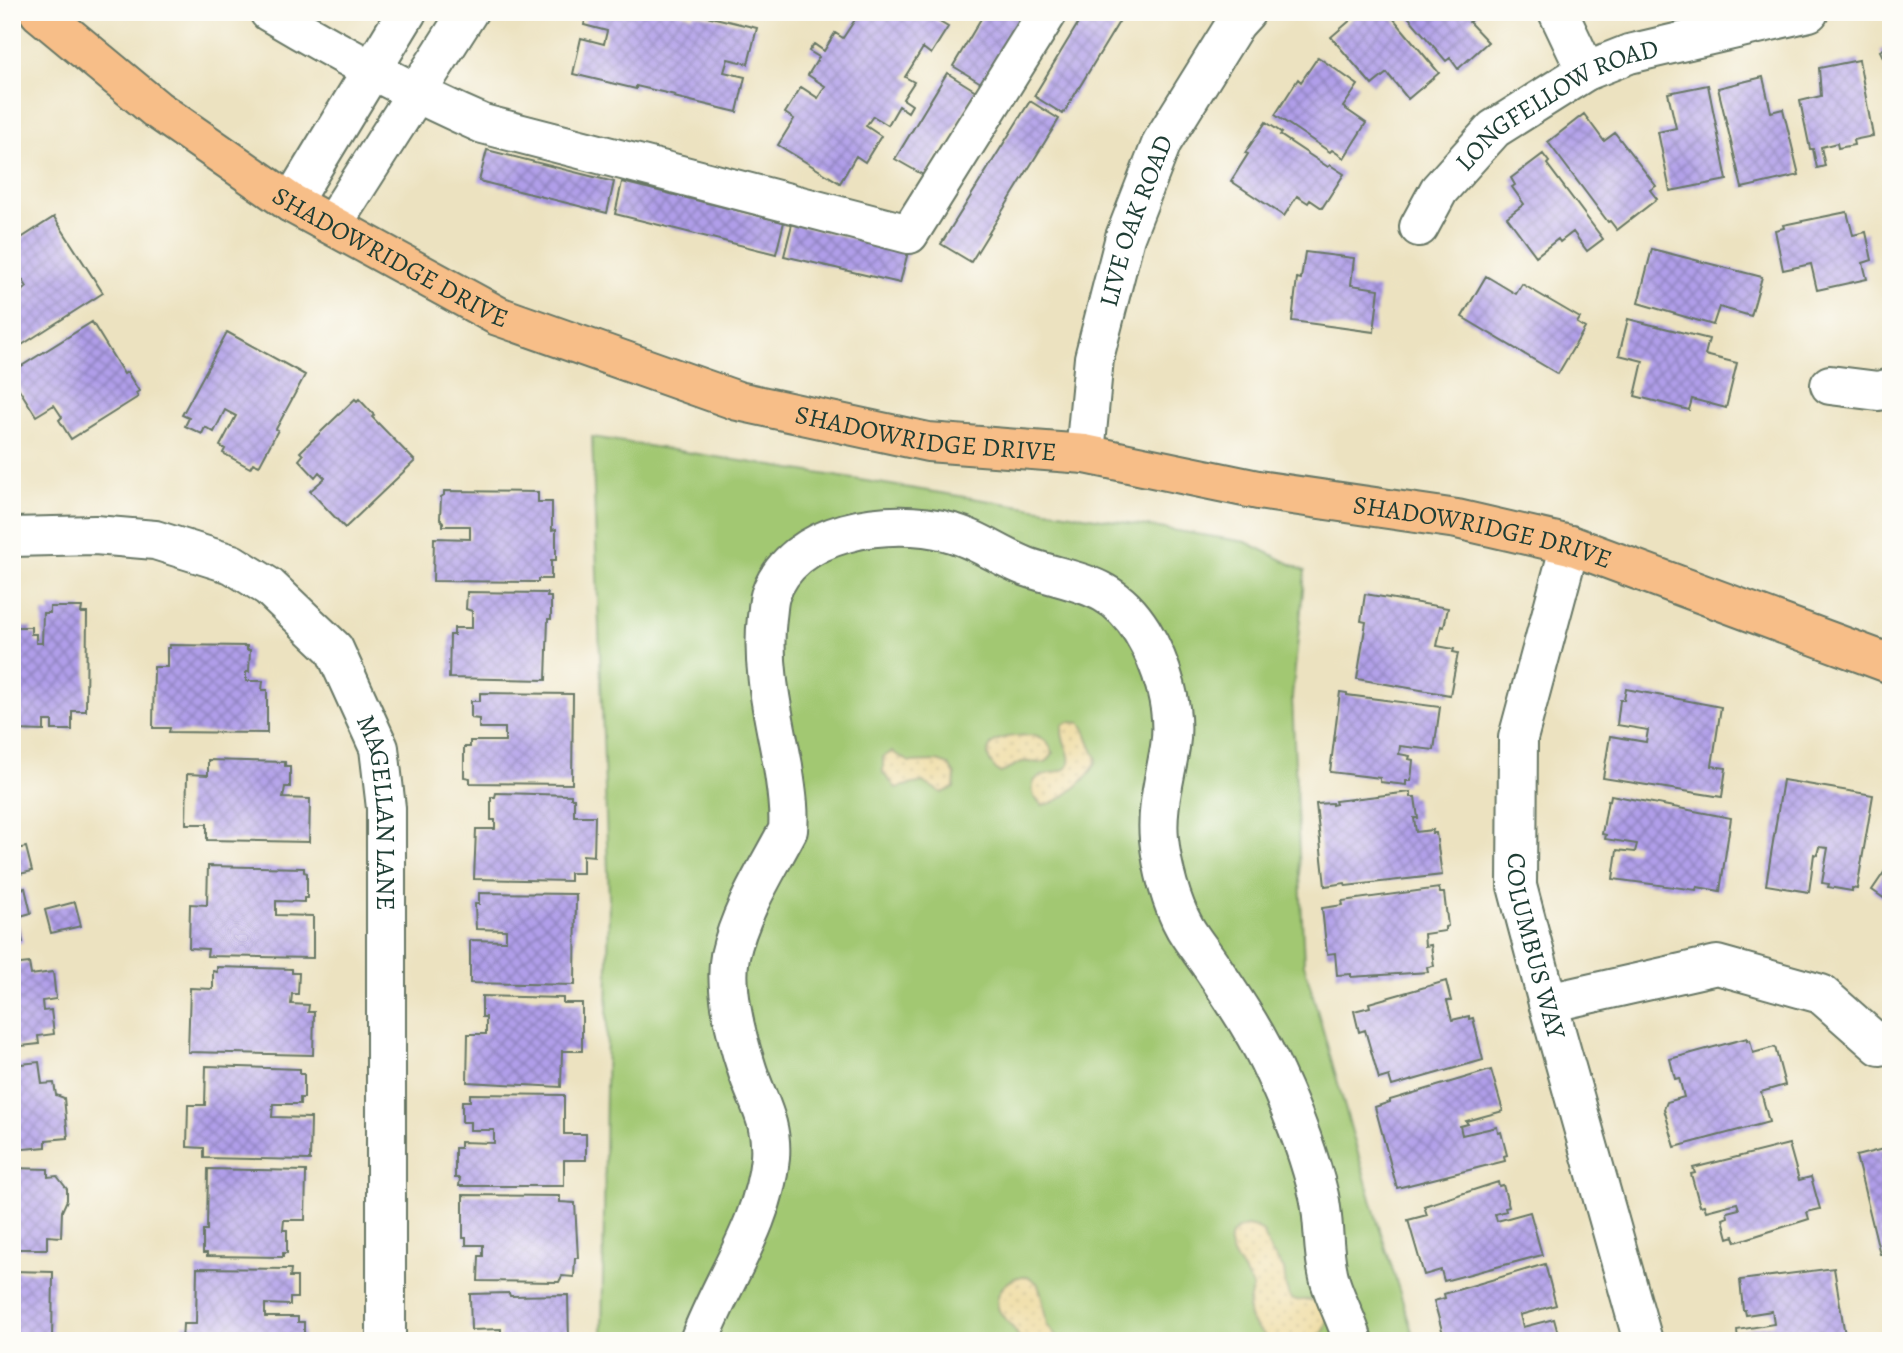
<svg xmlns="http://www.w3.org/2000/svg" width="1903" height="1353" font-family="Alegreya,serif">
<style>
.grass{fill:#a2c872;stroke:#608253;stroke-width:2}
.sand{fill:url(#sand-dots);stroke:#868c69;stroke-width:2}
.building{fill:url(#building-cross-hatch)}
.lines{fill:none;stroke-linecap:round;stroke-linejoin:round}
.minor-casing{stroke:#677765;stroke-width:42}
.major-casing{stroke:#677765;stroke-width:42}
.minor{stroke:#fff;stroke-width:38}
.major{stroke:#f7be88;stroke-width:38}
.labels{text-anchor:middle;stroke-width:7;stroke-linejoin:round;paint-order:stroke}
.street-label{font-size:26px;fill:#1f3d34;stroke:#fdfcf7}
</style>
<defs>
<pattern id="sand-dots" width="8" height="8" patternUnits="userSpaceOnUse" patternTransform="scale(1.75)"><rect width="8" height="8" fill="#eeda9e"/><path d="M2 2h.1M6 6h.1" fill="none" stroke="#ccbc89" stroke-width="1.8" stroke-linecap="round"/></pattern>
<pattern id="building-cross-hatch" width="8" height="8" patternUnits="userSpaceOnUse" patternTransform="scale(1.75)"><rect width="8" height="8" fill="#b09ee9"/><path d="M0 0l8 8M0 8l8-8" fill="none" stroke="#8f82be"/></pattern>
</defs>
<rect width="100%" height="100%" fill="#fdfcf7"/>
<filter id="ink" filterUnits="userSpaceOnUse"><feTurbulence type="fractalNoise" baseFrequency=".0143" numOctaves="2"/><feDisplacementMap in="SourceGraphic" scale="14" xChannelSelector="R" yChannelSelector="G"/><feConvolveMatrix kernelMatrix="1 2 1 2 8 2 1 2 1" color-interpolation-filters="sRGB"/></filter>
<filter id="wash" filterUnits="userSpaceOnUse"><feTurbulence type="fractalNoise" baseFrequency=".00686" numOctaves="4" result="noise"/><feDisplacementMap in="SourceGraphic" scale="28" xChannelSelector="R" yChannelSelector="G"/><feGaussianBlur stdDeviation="1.57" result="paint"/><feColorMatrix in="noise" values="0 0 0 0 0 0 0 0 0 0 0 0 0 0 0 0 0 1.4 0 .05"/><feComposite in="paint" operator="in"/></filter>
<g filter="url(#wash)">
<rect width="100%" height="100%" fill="#ece2c0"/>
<path class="grass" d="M592,437L1246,542L1305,571L1292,697L1304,964L1377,1220L1415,1341H602L609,898Z"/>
<path class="sand" d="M1068,722L1081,723C1089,734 1090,747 1097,758C1094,775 1060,804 1042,805L1034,797C1026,769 1054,777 1068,767C1074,752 1058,741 1063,725Z
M1034,735C1044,738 1050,743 1053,753C1046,769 1035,760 1022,762C1014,764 1009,771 1000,773C994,768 989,763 988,755C987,734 1020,736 1034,735Z
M892,752L910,762L937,761L949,765L955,775L954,788L942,793L923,782L896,788L883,773V757Z
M1247,1226L1256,1228L1263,1232L1271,1252L1284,1269L1286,1287L1289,1296L1293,1300C1301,1301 1314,1297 1320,1303C1332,1316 1328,1334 1312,1340C1299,1344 1281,1341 1267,1341C1263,1329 1247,1324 1248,1311C1248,1303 1251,1294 1253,1287C1246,1271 1208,1234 1247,1226Z
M1018,1277H1029L1037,1283L1041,1293L1047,1325L1059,1341H1020C1017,1324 992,1316 998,1296C1001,1286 1008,1281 1018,1277Z"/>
<g id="blocks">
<path class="building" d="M587,12H676L693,16L694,13L757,28L748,64L728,59L724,72L745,77L737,112L674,97L675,95L636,86V89L573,74L581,38L604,44L607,31L584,25Z
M860,12H936L933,18L948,27L931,54L923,48L905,77L914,82L903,99L912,105L908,112L899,106L888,125L873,116L866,126L881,136L865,162L856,156L840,183L778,145L794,119L785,113L801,87L818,98L825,86L808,75L819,57L809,51L814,44L824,51L835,33L843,38Z
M985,12H1025L981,83L953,66Z
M1085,12H1125L1063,114L1034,96Z
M1360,12H1388L1439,73L1408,99L1387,73L1372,85L1331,37Z
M1404,12H1480L1469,22L1488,42L1458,69L1450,58L1446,61Z
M1891,45V73L1880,51Z
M1318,57L1358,85L1343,107L1366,123L1344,158L1332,150L1330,152L1275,115L1298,79L1301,82Z
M1859,60L1873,136L1853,140L1854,145L1838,148L1837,143L1821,147L1825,166L1817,168L1813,149H1810L1800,101L1821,96L1819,68Z
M947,73L976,91L925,176L895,159Z
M1763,77L1771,112L1783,109L1799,175L1742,188L1718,88Z
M1708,85L1727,180L1670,191L1658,132L1676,128L1668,93Z
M1030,101L1059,119L971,262L941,244Z
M1584,114L1604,141L1615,133L1656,186L1650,190L1657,199L1617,230L1610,221L1608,222L1548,142Z
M1266,122L1282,133L1280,135L1328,167L1330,165L1344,174L1322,208L1310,200L1308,203L1297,196L1284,216L1231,181L1248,154L1245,153Z
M487,150L614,182L607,213L479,181Z
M1543,154L1549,162L1547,164L1603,239L1587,251L1573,232L1560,242L1558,239L1536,256L1507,217L1524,204L1512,187L1515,185L1511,178Z
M622,182L784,222L776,254L615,214Z
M1847,212L1853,235L1866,232L1872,260L1863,263L1867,279L1817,290L1811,264L1783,270L1775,230L1784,228L1783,225Z
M54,217L103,293L14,350L12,347V300L27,287L22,279L12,285V244Z
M792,224L908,252L900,283L784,256Z
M1652,249L1762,277L1751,316L1719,307L1713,325L1638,303Z
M1305,252L1354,258L1351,285L1379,289L1374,332L1292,321L1297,278L1301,279Z
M1486,276L1516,294L1522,284L1580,318L1577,323L1585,328L1558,374L1462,317Z
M1628,319L1709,339L1705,355L1737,363L1726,408L1692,399L1689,410L1635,396L1643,361L1619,355Z
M92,322L124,374L127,372L139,391L136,393L138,397L71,439L59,420L62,417L54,405L36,416L12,378V372Z
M227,332L305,375L276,429L278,430L259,466L253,463L250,468L223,453L225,449L220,446L236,416L225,410L214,432L205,427L202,434L185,426L189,418L182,415Z
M355,399L357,401L359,399L374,415L372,417L415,461L345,528L310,491L325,478L319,472L315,477L299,460L303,455L300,452Z
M444,491L538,492V502H552V530L556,529V560H551V579H538V582L433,581L434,538L470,539V526H443V522L440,519L441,497L444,495Z
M467,592L548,593L547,597H551V619H548L546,680L449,678L450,635H454V628H472V611L466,609Z
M1365,594L1448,608L1444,627L1441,626L1437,646L1454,649L1453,652L1458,653L1450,695L1357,679L1366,622L1361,621Z
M50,607H82L81,613H87L86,711H72V730H52V721H44V731L17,730L18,710H12V627H31V634H36V643H42L43,613H50Z
M169,645L247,646V650H250L249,672H246V681H263L262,690H267V733L169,732L170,728H153L154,667H167V648H170Z
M1626,689L1721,707L1712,766L1726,768L1722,797L1603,778L1610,736L1646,742L1648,730L1617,725L1620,700H1624Z
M1340,692L1347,693V695L1440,707L1434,750L1400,746L1399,754L1410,756L1409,759L1413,760L1411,781H1406V785L1380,782V778L1330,772Z
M480,693L573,694L572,784L470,783V778L464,777V747H470V741H505V728H479V719L471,718V701H480Z
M208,760L285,762V766H290V787H285L283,798L310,799L309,842L207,840V824H186L187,774L208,775Z
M1783,780L1873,795L1857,889L1852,888V891L1828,887L1829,884L1822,883L1828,848L1819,847L1817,855L1814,854L1809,892L1766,885Z
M1411,792V797H1415L1418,818H1414L1416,832L1433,830L1432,833H1436L1442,875L1346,886L1345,883L1325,886L1316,804L1332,803V805L1336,804L1335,801Z
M496,793L571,795V798H574V816H595L594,856L583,855V873H570V881L474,879L476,829H495V820H491V797H495Z
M1611,795L1731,818L1720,891L1697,887L1696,890L1613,879L1617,850L1635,852L1637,844L1605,839L1606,835L1602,834L1608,800L1610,801Z
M26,847L32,871L12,876V850Z
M1891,862V903L1872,890Z
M208,866L304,868V872L307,873V898H304V902L276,901V915L313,916V958L207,956L208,949L189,948L190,904L207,905Z
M25,888L31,913L17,917L23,942L12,945V891Z
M1439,888L1440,893H1444L1448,926L1445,927V931L1424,934L1425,946L1431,945L1434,966L1427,967L1428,972L1351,977V974L1337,975L1335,953L1327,954L1322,908L1343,905L1342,901Z
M479,893L576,894L575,985L470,983V940L506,941V930L476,929L475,904H479Z
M75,902L81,926L51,933L45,910Z
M29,963L31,975L53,972L56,999L42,1001L43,1011L51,1010L54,1034L38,1036L39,1044L12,1047V965Z
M217,967L292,969V973H299L298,994H292L291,1004L309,1005L308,1012H314L313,1055L188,1052L190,988L213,989V971L217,972Z
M1446,981L1451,1001H1447L1452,1020L1469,1016V1019L1473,1018L1483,1060L1392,1086L1389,1076L1379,1079L1365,1030L1359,1032L1354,1011L1370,1007L1369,1003Z
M482,996L563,998V1003H582V1051H562L561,1087L467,1082L468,1034H486V1017H482Z
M1747,1038V1041L1750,1040L1753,1053L1775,1047L1785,1085L1761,1092L1769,1122L1675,1147L1664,1109L1667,1102L1684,1097L1679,1078L1675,1079L1670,1059Z
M39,1062L42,1084L54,1083L56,1095L64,1098L68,1138L46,1140V1147L12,1150V1065Z
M206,1066L300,1069V1074H304V1098H300V1104H273L272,1117L311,1118L310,1160L204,1158V1148L187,1147L188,1105H205Z
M1491,1070L1503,1111L1466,1121L1468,1124L1460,1126L1462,1135L1497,1127L1498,1133L1501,1132L1507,1155L1504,1156L1505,1161L1397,1188L1375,1107L1390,1102V1100Z
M470,1094L564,1095V1134H586V1160H564V1186H459L460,1178H455V1148H460V1142L494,1143V1130H470V1122H462V1101H470Z
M1789,1144L1799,1180L1811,1177L1820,1209L1807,1212L1809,1219L1736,1242L1734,1236L1728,1238L1723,1219L1728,1217L1727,1212L1739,1209L1737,1203L1706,1211L1704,1205L1700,1206L1691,1174L1695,1173L1693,1168Z
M1891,1147V1261L1883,1254H1880L1856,1156Z
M12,1168L48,1169V1177L57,1176L67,1189V1200L62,1211L61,1237L47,1236V1249H12Z
M208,1169L306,1171L305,1220H284L283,1230H287V1253H283V1257L207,1256V1253H203V1230H207Z
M1498,1182L1499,1186L1503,1185L1509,1207L1505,1208L1506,1211L1495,1214L1497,1221L1530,1212L1542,1255L1444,1281L1441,1270L1424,1275L1408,1220L1427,1215L1424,1206Z
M463,1195L560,1196V1202L575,1203L578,1258H575L574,1277L562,1276L559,1282L478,1281L479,1256H483V1245H466V1238H463Z
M1545,1264L1556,1305L1520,1315L1523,1327L1554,1319L1560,1341H1445L1434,1301L1445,1298L1444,1294Z
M197,1268L291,1269L290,1277H297V1298H290V1305L265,1304V1317H298V1322H304V1341H182L183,1324H196Z
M1834,1268L1846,1341H1738L1737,1330L1774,1324L1772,1311L1746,1315L1745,1310H1743L1740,1280Z
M12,1271L53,1272L52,1341H12Z
M509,1293L510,1296L568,1295L569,1341H501V1329L471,1330L470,1294Z"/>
</g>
</g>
<g filter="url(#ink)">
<use href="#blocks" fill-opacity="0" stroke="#677765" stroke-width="2"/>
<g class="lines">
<g class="minor-casing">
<g id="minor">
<path d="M269,12C340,54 407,91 483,124L909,234L1048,12"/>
<path d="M1558,12L1586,71"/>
<path d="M291,203L407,12"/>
<path d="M332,225L468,12"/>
<path id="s1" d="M1419,227L1439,190L1494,129L1586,71L1629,54L1809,12"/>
<path d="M1830,385L1878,391L1891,388"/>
<path id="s2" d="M1085,454L1094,358L1125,237L1162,142L1236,23L1246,12"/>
<path id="s3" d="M12,537L95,535L155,540L232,564L269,587L334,649L379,748L386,808V1341"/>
<path id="s4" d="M1570,545L1518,738L1517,886L1548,1003L1643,1341"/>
<path d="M1548,1003L1717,965L1821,994L1880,1046"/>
<path d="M699,1341C722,1280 764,1224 770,1158C773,1120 756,1100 746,1066C736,1036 724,987 730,956C740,911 767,870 788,830C790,808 786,788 783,766C774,717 761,667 767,617C768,611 768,603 770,596C792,529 891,516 949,532C978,539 1000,557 1027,567C1076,584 1112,582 1142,631C1162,664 1176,709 1170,747C1165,779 1156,807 1159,839C1162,868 1171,903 1185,928C1194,943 1205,956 1214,970C1236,1003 1259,1037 1275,1074C1293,1113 1309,1154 1319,1196C1325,1223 1322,1254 1330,1281C1336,1301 1347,1320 1353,1341"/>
</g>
</g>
<g class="major-casing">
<g id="major">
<path id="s5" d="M39,12L156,109L291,203L498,316L738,401L928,442L1085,454L1258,490L1457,519L1570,545L1891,664"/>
</g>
</g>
<use href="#minor" class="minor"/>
<use href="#major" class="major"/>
</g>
</g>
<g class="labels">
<g class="street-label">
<text dy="9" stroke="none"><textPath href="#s1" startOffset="191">LONGFELLOW ROAD</textPath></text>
<text dy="9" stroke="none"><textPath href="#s2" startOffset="240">LIVE OAK ROAD</textPath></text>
<text dy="9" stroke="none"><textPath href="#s5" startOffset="430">SHADOWRIDGE DRIVE</textPath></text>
<text dy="9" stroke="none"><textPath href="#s5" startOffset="998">SHADOWRIDGE DRIVE</textPath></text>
<text dy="9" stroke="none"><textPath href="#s5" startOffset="1564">SHADOWRIDGE DRIVE</textPath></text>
<text dy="9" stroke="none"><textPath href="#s3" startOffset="530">MAGELLAN LANE</textPath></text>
<text dy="9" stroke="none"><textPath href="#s4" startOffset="410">COLUMBUS WAY</textPath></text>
</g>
</g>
<rect width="1903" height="1353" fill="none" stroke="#fdfcf7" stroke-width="42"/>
</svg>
